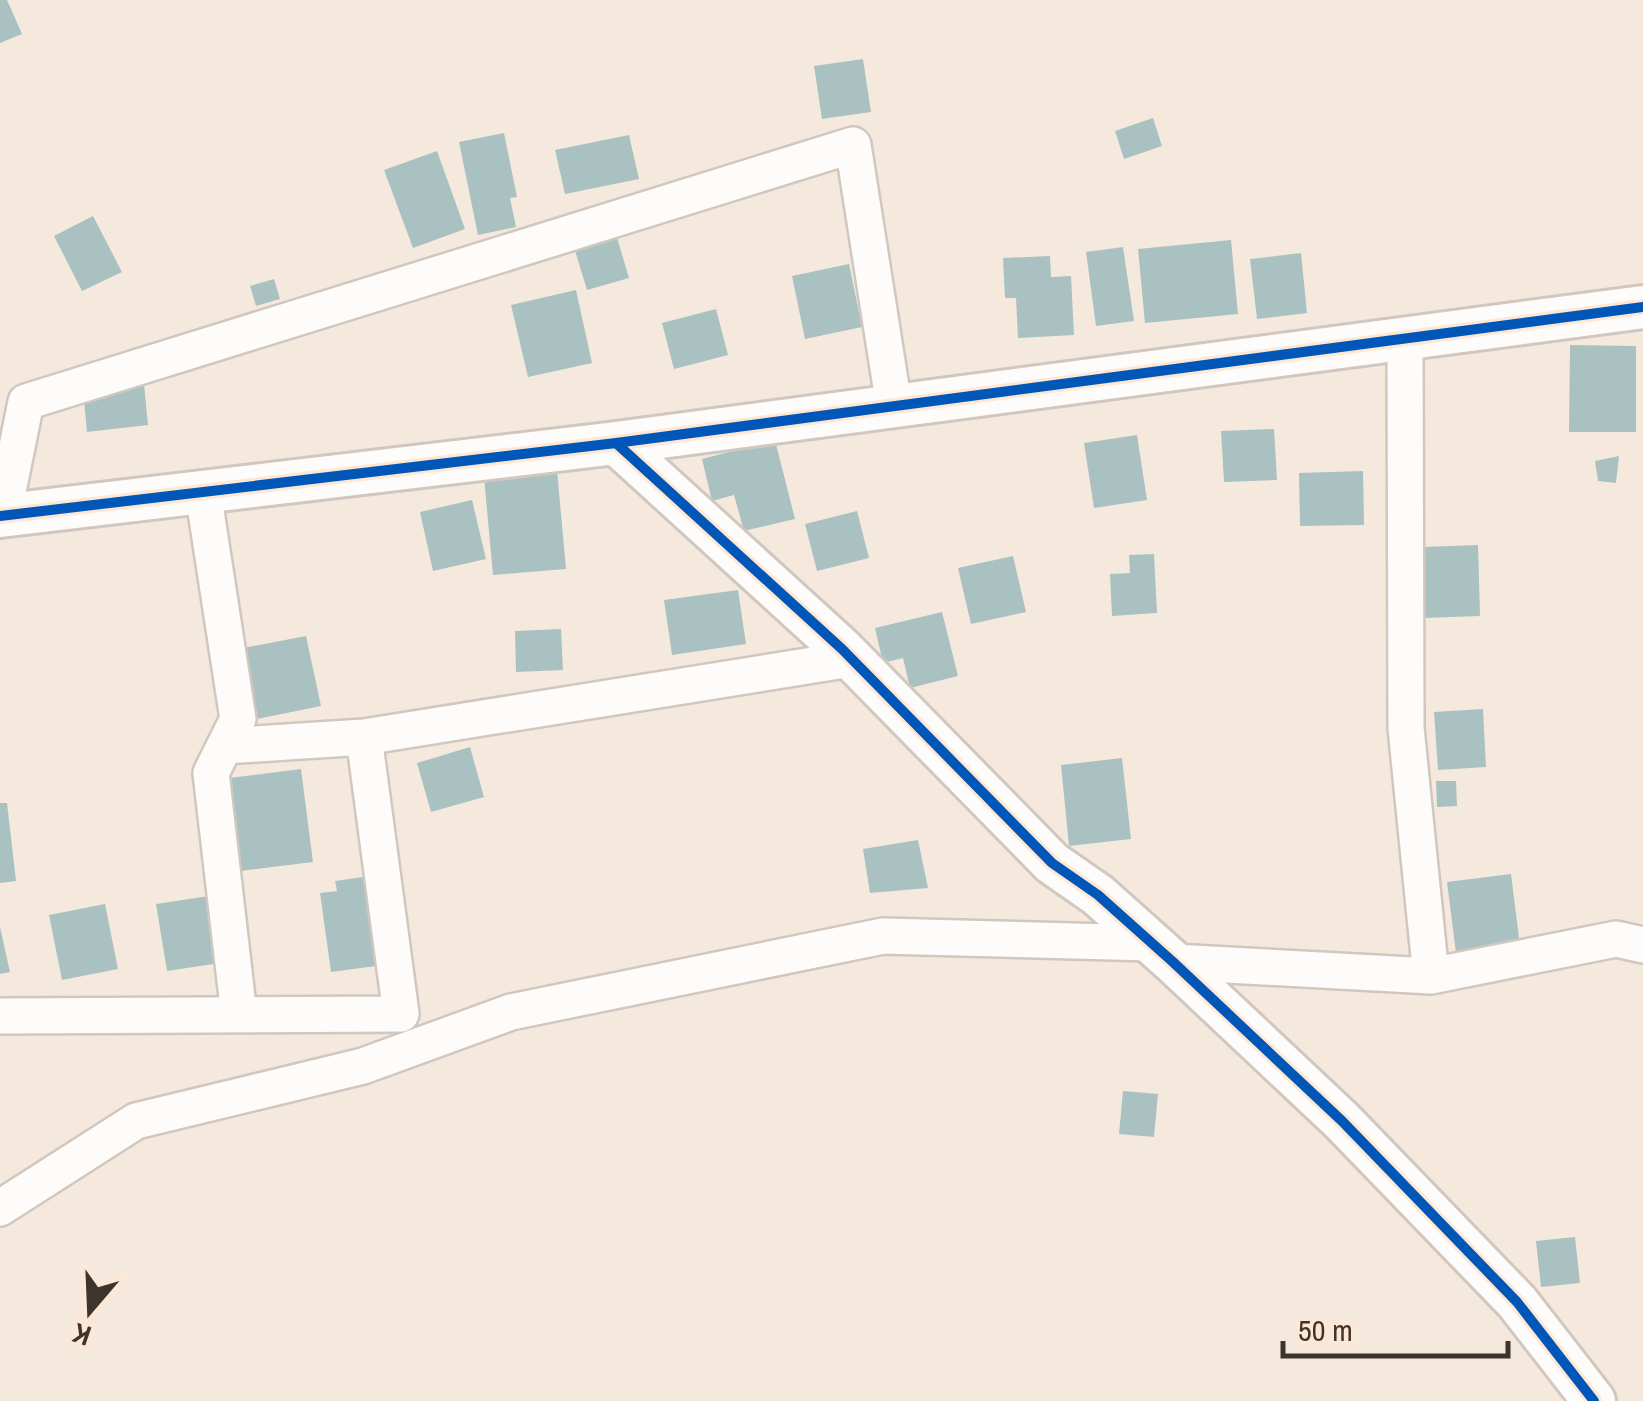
<svg xmlns="http://www.w3.org/2000/svg" width="1643" height="1401" font-family="'Archivo Narrow',sans-serif">
<style>
.building{fill:#aac1c2}
.lines{fill:none;stroke-linecap:round;stroke-linejoin:round}
.minor-casing{stroke:#d1c7bf;stroke-width:40}
.tertiary-casing{stroke:#d1c7bf;stroke-width:48}
.minor{stroke:#fefcfa;stroke-width:35}
.tertiary{stroke:#fefcfa;stroke-width:42}
.cycleway-casing{stroke:#fee8d5;stroke-width:16}
.cycleway{stroke:#0057b8;stroke-width:10}
</style>
<rect width="100%" height="100%" fill="#f5e9de"/>
<path class="building" d="M0,0H7L22,34L0,43Z
M863,59L871,112L822,119L814,66Z
M1153,118L1162,146L1124,159L1115,131Z
M504,133L517,197L510,198L516,227L478,235L459,142Z
M629,135L639,179L565,194L555,150Z
M437,151L465,229L413,248L384,170Z
M93,216L122,272L82,291L54,236Z
M615,231L629,278L587,290L573,244Z
M1231,240L1238,314L1145,323L1138,249Z
M1123,247L1134,321L1096,326L1086,252Z
M1301,253L1307,313L1257,319L1250,259Z
M1050,256L1051,277L1071,276L1074,335L1018,338L1016,298H1005L1003,258Z
M849,264L862,327L805,339L792,276Z
M274,279L280,299L256,306L250,286Z
M576,290L592,363L528,377L511,305Z
M716,309L728,355L674,369L662,323Z
M1570,345L1636,346V432H1569Z
M144,384L148,425L87,432L83,390Z
M1274,429L1277,480L1224,482L1221,431Z
M1137,435L1147,500L1094,508L1084,443Z
M775,440L795,519L744,531L734,495L712,501L702,459Z
M1619,456L1616,483L1598,481L1595,461Z
M557,470L566,569L493,575L484,477Z
M1363,471L1364,525L1300,526L1299,473Z
M472,500L486,559L433,571L420,512Z
M857,511L869,558L817,571L805,524Z
M1478,545L1480,616L1424,618L1423,547Z
M1154,554L1157,613L1112,616L1110,574L1130,573L1129,555Z
M1013,556L1026,612L971,624L958,568Z
M738,590L746,644L672,655L664,600Z
M942,612L958,676L910,688L903,658L883,663L875,628Z
M561,629L563,670L516,672L515,631Z
M306,636L321,706L257,719L243,648Z
M1483,709L1486,767L1438,770L1434,712Z
M470,747L484,797L431,812L417,763Z
M1122,758L1131,839L1069,846L1061,765Z
M301,769L313,862L240,871L229,778Z
M1436,781H1456L1457,806L1437,807Z
M0,803H7L16,881L0,883Z
M918,840L928,888L870,893L863,849Z
M1511,874L1520,946L1456,953L1447,882Z
M363,877L376,966L331,972L320,893L337,891L335,881Z
M209,896L220,963L167,971L156,904Z
M105,904L118,969L62,980L49,915Z
M0,927L10,972L0,974Z
M1123,1091L1158,1094L1154,1137L1119,1134Z
M1575,1237L1580,1283L1541,1287L1536,1241Z"/>
<g class="lines">
<g class="minor-casing">
<path id="minor" d="M1405,339L1406,728L1431,976
M203,492L238,719L211,773L239,1015
M3,516L26,402L853,145L894,406
M225,746L364,737
M1173,962L1431,976L1616,939L1643,945
M0,1016L401,1014L364,737L851,659
M0,1208L136,1121L363,1066L511,1012L883,936L1151,943"/>
</g>
<g class="tertiary-casing">
<path id="tertiary" d="M616,443L842,649L1052,863L1098,895L1173,962L1342,1121L1517,1302L1594,1401
M0,516L616,443L1643,307"/>
</g>
<use href="#minor" class="minor"/>
<use href="#tertiary" class="tertiary"/>
<g class="cycleway-casing">
<path id="cycleway" d="M616,443L842,649L1052,863L1098,895L1173,962L1342,1121L1517,1302L1594,1401
M0,516L616,443L1643,307"/>
</g>
<use href="#cycleway" class="cycleway"/>
</g>
<g transform="translate(90 1311) rotate(199)" stroke="#fee8d5" stroke-width="8" paint-order="stroke">
<path d="M0-8L18 38L0 25L-18 38Z" fill="#3c342d"/>
<text y="-15" font-size="28" font-weight="bold" text-anchor="middle" fill="#3c342d">K</text>
</g>
<path d="M1283 1341v15h225v-15" fill="none" stroke="#3c342d" stroke-width="5"/>
<text x="1298" y="1341" font-size="30" fill="#3c342d" stroke="#fee8d5" stroke-width="8" paint-order="stroke">50 m</text>
</svg>
